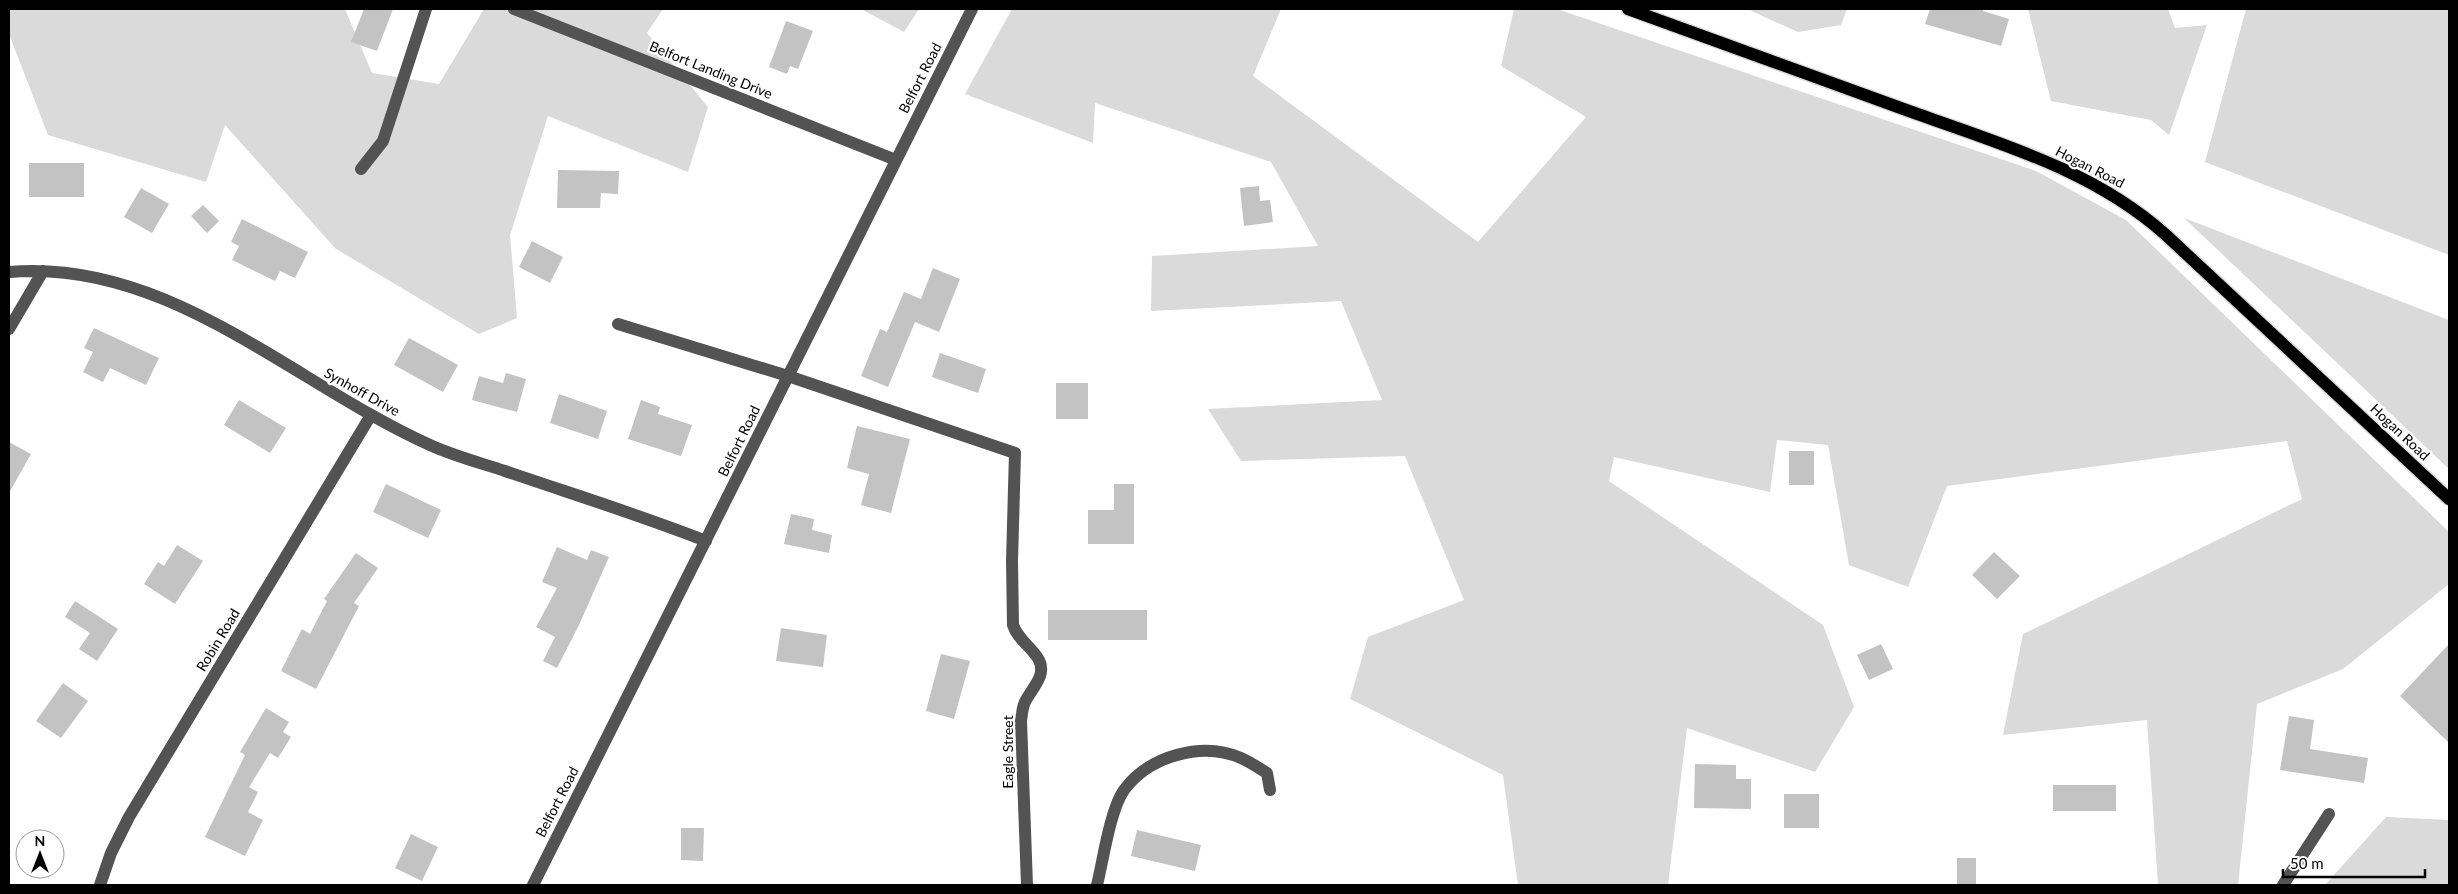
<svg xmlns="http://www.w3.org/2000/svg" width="2458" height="894" font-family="Lato,sans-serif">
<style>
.green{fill:#dadada}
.building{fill:#c3c3c3}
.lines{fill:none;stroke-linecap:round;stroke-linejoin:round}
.major-casing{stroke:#dbdbdb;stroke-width:15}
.minor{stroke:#535353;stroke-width:12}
.major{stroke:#000;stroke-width:12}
.labels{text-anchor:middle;stroke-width:4.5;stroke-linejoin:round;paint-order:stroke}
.street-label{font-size:14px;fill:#000;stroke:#fff}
</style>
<rect width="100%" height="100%" fill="#fff"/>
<path class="green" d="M9,9H345L372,73L439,84L484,9H663L647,33L708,107L688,172L548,116L510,235L517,318L479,334L336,249L225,125L206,182L48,135L9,34Z
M861,9H919L904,32Z
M1012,9H1281L1253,76L1478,242L1586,117L1501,66L1514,9H1557L2036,171L2126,220L2449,532V584L2343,669L2257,704L2238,885H2158L2147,720L2003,735L2023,634L2302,499L2287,441L1947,486L1908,587L1849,565L1828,445L1777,440L1770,492L1614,457L1609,481L1823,625L1854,707L1815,772L1687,728L1668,885H1518L1503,775L1350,699L1368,637L1464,600L1405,456L1241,461L1208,409L1382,400L1341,301L1151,311L1152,256L1318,246L1271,162L1095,103L1093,143L965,94Z
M1747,9H1847L1841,25L1798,32Z
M2028,9H2168L2175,28L2207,25L2169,135L2151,120L2051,101Z
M2246,9H2449V255L2205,162Z
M2184,218L2449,320V469Z
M2386,817L2449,820V885H2325Z"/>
<path class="building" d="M364,9H393L377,51L351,42Z
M1930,9H1984L1983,11L2009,19L2001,46L1925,24Z
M786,21L813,31L798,69L790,66L787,74L769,67Z
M29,163H84V197H29Z
M558,170L619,171L618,194L601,193L600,208H557Z
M1259,186L1260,201L1270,200L1273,222L1244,226L1240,188Z
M141,188L169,204L152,233L124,217Z
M203,205L219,221L207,233L191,216Z
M242,219L308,252L295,278L280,271L275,281L232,260L239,246L231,242Z
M532,241L563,257L550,283L519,267Z
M933,268L960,279L939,332L915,322L888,387L861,376L880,329L887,332L904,292L921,299Z
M94,328L159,358L146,385L110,368L103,382L83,372L93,352L84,348Z
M409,338L458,365L443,392L394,365Z
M940,353L986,369L978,393L932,377Z
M506,373L526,379L517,412L472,400L479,376L503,383Z
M1056,383H1088V419H1056Z
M559,394L607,411L598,439L550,423Z
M239,400L286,428L270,453L224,425Z
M641,400L660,407L658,414L692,425L681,456L628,439Z
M857,426L910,439L891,513L861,505L869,474L847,468Z
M9,442L31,454L9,493Z
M1789,451H1814V485H1789Z
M386,484L441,510L428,538L373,512Z
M1114,484H1134V544H1088V510H1114Z
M791,514L814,519L812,530L832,535L829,553L784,544Z
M177,545L203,561L175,604L144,584L158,562L164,566Z
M557,547L587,560L591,550L609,557L579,625L557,668L543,661L555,637L536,627L557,588L542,582Z
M1994,552L2020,576L1997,599L1972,575Z
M356,553L378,568L354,603L359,606L316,689L281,671L302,629L310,634L327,601L324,599Z
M75,601L118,629L97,661L79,649L90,633L65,617Z
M1048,610H1147V640H1048Z
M781,628L827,635L823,667L776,661Z
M1881,644L1893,669L1869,680L1857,655Z
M2449,644V743L2400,696Z
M941,654L970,661L954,719L926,711Z
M63,683L88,701L61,738L36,721Z
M266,708L289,722L283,732L291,737L278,758L270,753L249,787L258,792L248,812L263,820L245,856L205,837L245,755L240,752Z
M2289,716L2314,720L2310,749L2368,758L2364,783L2280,770Z
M1695,764L1736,765V779H1751V809L1694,808Z
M2053,785H2116V811H2053Z
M1784,794H1819V828H1784Z
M681,828H704L703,861L681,860Z
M1137,830L1201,845L1195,871L1131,856Z
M411,834L438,847L422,881L395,868Z
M1957,858H1976V884H1957Z"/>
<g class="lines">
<g class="major-casing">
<path id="major" d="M1628,9C1722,43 1815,77 1909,111C2000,144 2092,169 2166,235L2449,499"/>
</g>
<path class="minor" d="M514,9L896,160
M361,169L383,141L426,9
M9,272C168,258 294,384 430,445C454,456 481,463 505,471C572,494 640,515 706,541
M618,324L788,376L1015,453L1012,561L1013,625C1018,640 1032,647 1039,660C1047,676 1031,689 1025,702C1022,708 1022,715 1021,721L1027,885
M9,329L43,271
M100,885L111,853L129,817L371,415
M533,885L972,9
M1097,885C1103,861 1110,810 1124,790C1149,756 1202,741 1241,758C1250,762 1259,768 1267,773L1270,790
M2283,885L2329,814"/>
<use href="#major" class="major"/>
</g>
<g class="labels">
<g class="street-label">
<text transform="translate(711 70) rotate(22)" y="5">Belfort Landing Drive</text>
<text transform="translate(920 78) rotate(-63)" y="5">Belfort Road</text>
<text transform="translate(2090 167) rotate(27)" y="5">Hogan Road</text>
<text transform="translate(362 392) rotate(29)" y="5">Synhoff Drive</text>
<text transform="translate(2400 432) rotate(43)" y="5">Hogan Road</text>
<text transform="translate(739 441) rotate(-64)" y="5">Belfort Road</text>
<text transform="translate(218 640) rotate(-59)" y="5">Robin Road</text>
<text transform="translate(1008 752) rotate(-90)" y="5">Eagle Street</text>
<text transform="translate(557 802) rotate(-63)" y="5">Belfort Road</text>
</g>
</g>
<rect width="2458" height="894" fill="none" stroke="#000000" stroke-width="20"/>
<g transform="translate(40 854)"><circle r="24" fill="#ffffff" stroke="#999999"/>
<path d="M0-4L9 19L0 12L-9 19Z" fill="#000000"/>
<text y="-8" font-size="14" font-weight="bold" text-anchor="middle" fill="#000000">N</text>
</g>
<path d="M2283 869v8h142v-8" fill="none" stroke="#000000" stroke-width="2.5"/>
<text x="2290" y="869" font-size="15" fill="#000000" stroke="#ffffff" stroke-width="4" paint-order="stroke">50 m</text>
</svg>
